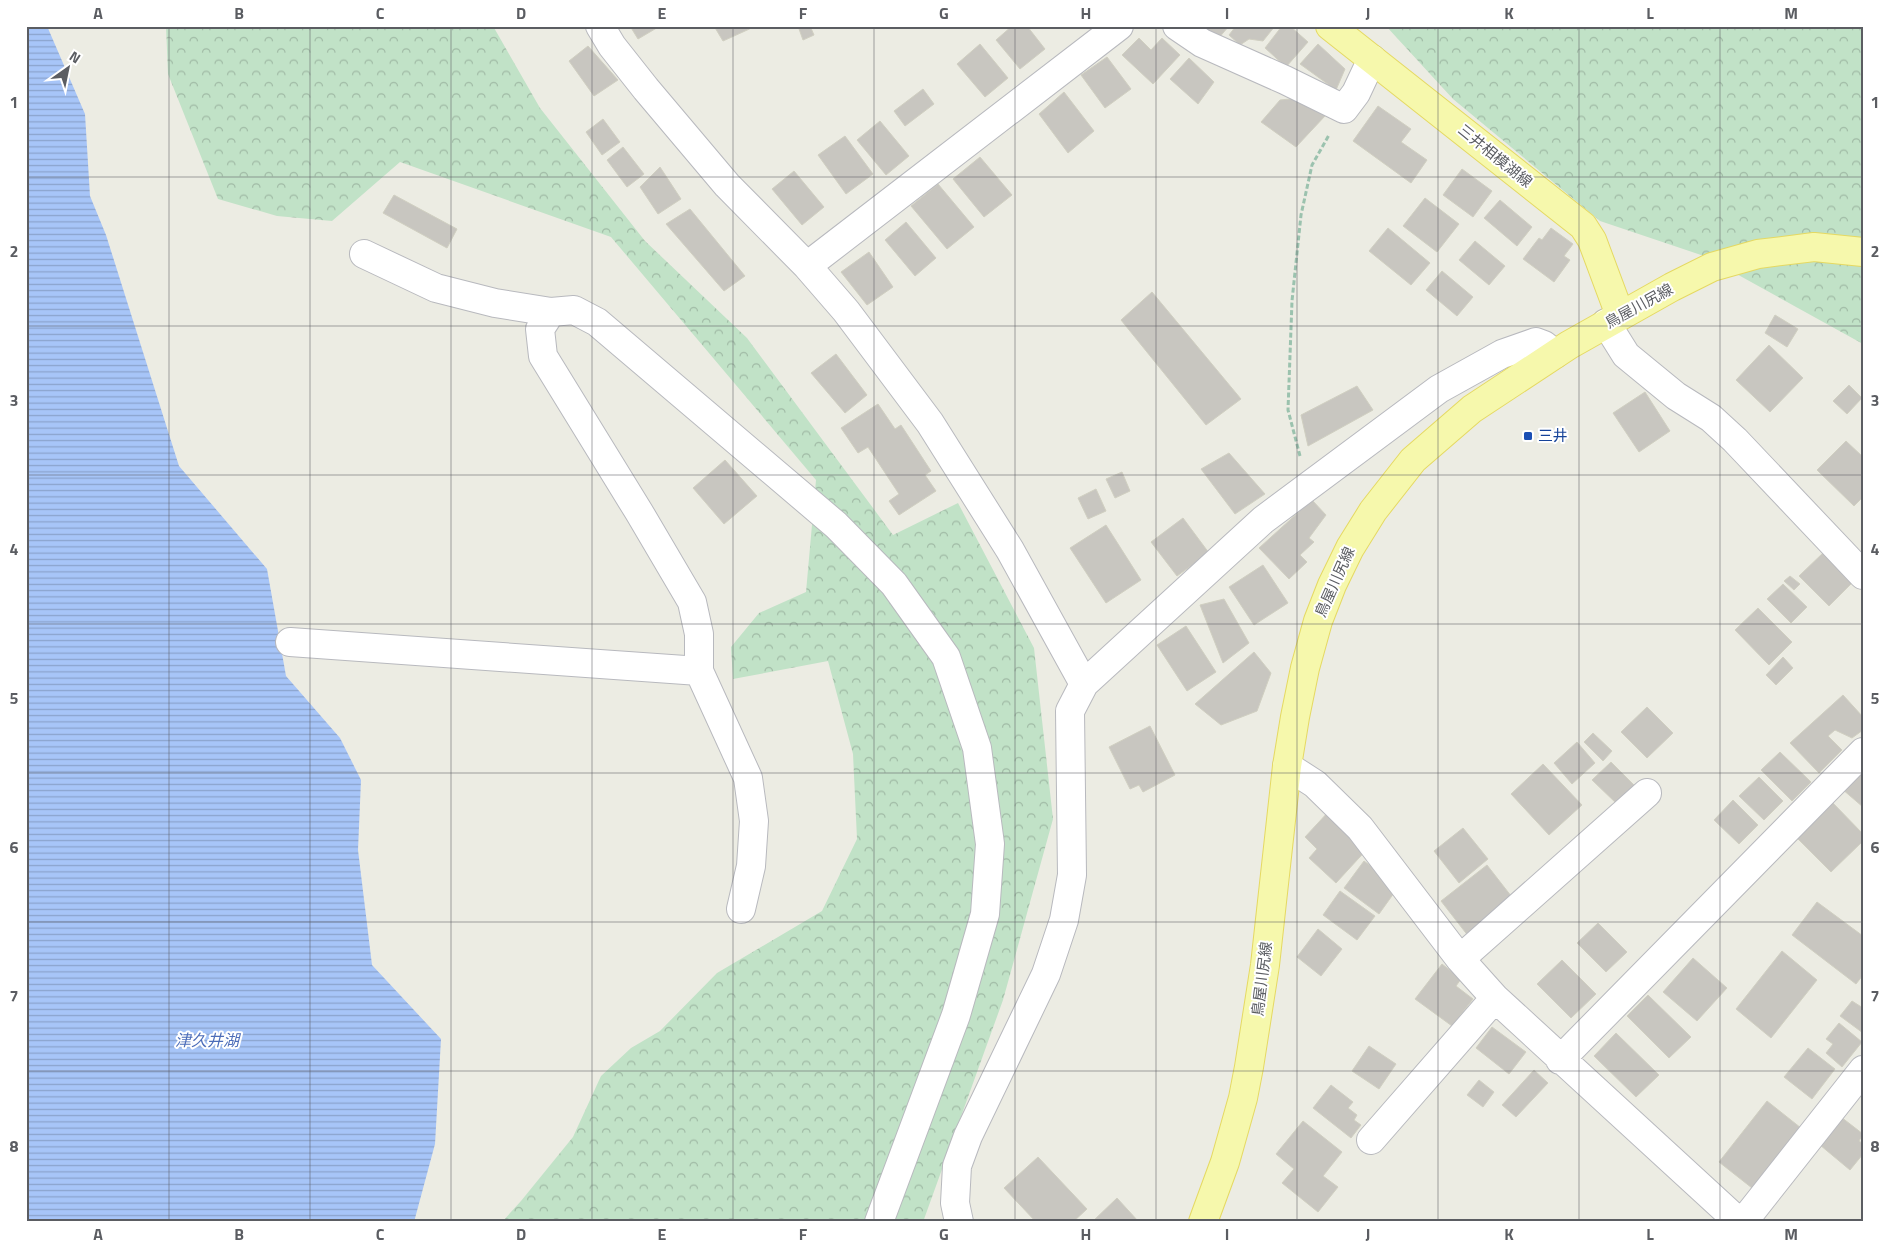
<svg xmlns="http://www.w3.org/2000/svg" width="1889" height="1248" font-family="'Titillium Web','Noto Sans JP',sans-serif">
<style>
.forest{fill:url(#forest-crowns)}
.water{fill:url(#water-rules)}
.building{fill:#c8c6c0;stroke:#d0cfc1}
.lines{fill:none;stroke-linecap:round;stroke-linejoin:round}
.minor-casing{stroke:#b8b9be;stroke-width:30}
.major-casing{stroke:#e5d962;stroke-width:30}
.path{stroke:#9bc2ae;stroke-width:3;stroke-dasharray:5 2.5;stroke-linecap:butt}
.minor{stroke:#fff;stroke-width:28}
.major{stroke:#f6f8ac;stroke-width:28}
.grid{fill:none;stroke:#5b5d62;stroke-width:1;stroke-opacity:0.55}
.transit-dot{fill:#1a4fb4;stroke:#fff;stroke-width:2}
.labels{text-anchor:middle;stroke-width:4;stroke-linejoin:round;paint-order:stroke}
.street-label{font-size:15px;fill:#5b5d62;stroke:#fff}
.transit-label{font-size:15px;fill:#164399;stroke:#fff;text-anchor:start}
.water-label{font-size:16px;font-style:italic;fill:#4c6db9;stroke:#fff}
.neatline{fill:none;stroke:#5b5d62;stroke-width:2}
.grid-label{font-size:16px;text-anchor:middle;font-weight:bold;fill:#5b5d62}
</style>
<defs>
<pattern id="forest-crowns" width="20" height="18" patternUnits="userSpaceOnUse" patternTransform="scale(1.25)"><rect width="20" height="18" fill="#c1e2c7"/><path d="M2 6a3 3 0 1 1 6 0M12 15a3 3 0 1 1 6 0" fill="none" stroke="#a0baa5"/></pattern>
<pattern id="water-rules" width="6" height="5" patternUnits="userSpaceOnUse" patternTransform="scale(1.25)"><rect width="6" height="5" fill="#a7c5f8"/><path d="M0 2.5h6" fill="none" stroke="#8ba3cc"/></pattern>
</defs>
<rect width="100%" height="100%" fill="#ecece3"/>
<path class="forest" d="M166,26H493L540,108L645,241L747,338L893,535L958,503L1034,648L1053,819L1003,1000L923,1222H502L521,1201L573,1137L601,1076L631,1048L660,1031L717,973L822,911L857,839L853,754L828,661L733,679L731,647L759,613L806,592L816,480L611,237L400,162L332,221L277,216L218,199L168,74Z
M1386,26H1863V344L1704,256L1600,221L1453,99Z"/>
<path class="water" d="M26,26H47L85,114L90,196L106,235L179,466L267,569L286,676L340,738L361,780L358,850L372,965L441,1039L435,1144L414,1222H26Z"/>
<path class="building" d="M630,26H660L638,39Z
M714,26H756L723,41Z
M798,26H810L814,35L803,40Z
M1012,26H1027L1045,49L1020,69L996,40Z
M1202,26H1229L1217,40Z
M1236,26H1275L1263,41L1249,39L1240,45L1229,35Z
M1282,26H1290L1308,42L1286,67L1265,48Z
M1139,38L1151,50L1162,38L1180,55L1153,84L1122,55Z
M980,44L1008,78L985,97L957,64Z
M1318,44L1345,69L1336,90L1300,64Z
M588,46L618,80L594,96L569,61Z
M1107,57L1131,89L1105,108L1081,75Z
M1189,58L1214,82L1198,104L1170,79Z
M923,89L934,104L905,126L894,111Z
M1064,92L1094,131L1068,153L1039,114Z
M1300,98L1325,116L1296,147L1261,122L1280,100Z
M1378,106L1411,129L1401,142L1427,160L1411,183L1353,141Z
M603,119L620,142L602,155L586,132Z
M880,121L909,156L886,175L857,140Z
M845,136L873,174L846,194L818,155Z
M623,147L644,174L627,187L607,160Z
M980,157L1012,195L984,217L953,179Z
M660,167L681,199L658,214L640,187Z
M1462,169L1492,191L1473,217L1443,195Z
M794,171L824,207L802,225L772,189Z
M938,184L974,227L947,249L911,206Z
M394,195L457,229L447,248L383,213Z
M1425,198L1459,224L1437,252L1403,226Z
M1500,200L1532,227L1517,246L1484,218Z
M690,209L745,276L724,291L666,224Z
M906,222L936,258L915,276L885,240Z
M1388,228L1430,263L1411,285L1369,251Z
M1551,228L1573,244L1564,256L1570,260L1554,282L1523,259L1539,238L1542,240Z
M1475,241L1505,266L1489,285L1459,260Z
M869,252L893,287L867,305L841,272Z
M1442,271L1473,297L1457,316L1426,290Z
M1152,292L1241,399L1206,425L1121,320Z
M1775,315L1798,329L1787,347L1765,333Z
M1769,345L1803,378L1770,412L1736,380Z
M836,354L867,395L845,413L811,373Z
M1849,385L1862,398L1847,414L1833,401Z
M1357,386L1373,410L1308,446L1301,415Z
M1645,392L1670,431L1639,452L1613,413Z
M878,404L895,429L901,425L931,471L925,475L936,491L899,515L889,501L899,494L868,447L858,453L841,428Z
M1846,441L1863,457V497L1854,506L1817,470Z
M1229,453L1265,494L1235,514L1201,469Z
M725,460L757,496L724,524L693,488Z
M1122,472L1130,491L1115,498L1106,479Z
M1096,489L1106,511L1088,519L1078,498Z
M1312,500L1326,515L1309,538L1314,542L1300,555L1307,562L1289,579L1259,548Z
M1183,518L1209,553L1177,576L1151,542Z
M1106,525L1141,580L1106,603L1070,548Z
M1824,552L1853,582L1829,606L1799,576Z
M1263,565L1288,603L1254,625L1229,587Z
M1790,576L1800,584L1794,590L1784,581Z
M1783,584L1807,607L1791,623L1767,599Z
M1224,599L1249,643L1223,663L1200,605Z
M1758,608L1792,642L1769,665L1735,630Z
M1186,626L1216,672L1187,691L1157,645Z
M1254,652L1271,673L1257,711L1221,725L1195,704Z
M1783,657L1793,668L1776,685L1766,675Z
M1843,695L1863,717V730L1852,738L1835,730L1828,736L1842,750L1819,773L1790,743Z
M1647,707L1673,733L1647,758L1621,732Z
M1150,726L1175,775L1143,792L1139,785L1130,789L1109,747Z
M1593,733L1612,751L1603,761L1584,742Z
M1577,742L1595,763L1572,784L1554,763Z
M1780,752L1811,782L1792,801L1761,770Z
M1611,762L1635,786L1617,804L1592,780Z
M1543,764L1582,805L1549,835L1511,794Z
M1863,765V807L1842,789Z
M1759,777L1783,801L1764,820L1739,796Z
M1733,800L1758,825L1739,844L1714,820Z
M1831,801L1863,834V841L1831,872L1795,836Z
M1330,810L1370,846L1336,883L1309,858L1317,849L1305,837Z
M1463,828L1488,859L1459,883L1434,851Z
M1364,861L1390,880L1386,886L1394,893L1379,914L1344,888Z
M1487,865L1515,901L1469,937L1441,901Z
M1340,891L1375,916L1357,940L1323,915Z
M1817,902L1863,936V975L1856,984L1792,935Z
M1598,923L1627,952L1606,972L1577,943Z
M1318,929L1342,949L1321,976L1297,957Z
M1782,951L1817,980L1771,1038L1736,1009Z
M1693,958L1727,988L1697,1021L1663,992Z
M1562,960L1596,994L1571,1018L1537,984Z
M1442,964L1461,979L1456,986L1473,999L1452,1026L1415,999Z
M1648,995L1691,1037L1669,1058L1627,1016Z
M1852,1001L1863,1008V1033L1840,1016Z
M1839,1023L1862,1042L1842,1067L1826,1053L1833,1044L1826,1039Z
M1492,1027L1526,1052L1509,1074L1476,1048Z
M1616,1033L1659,1075L1636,1097L1594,1056Z
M1369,1046L1396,1064L1379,1089L1352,1071Z
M1808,1048L1835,1069L1812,1099L1784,1077Z
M1534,1070L1548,1083L1516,1117L1502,1105Z
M1479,1080L1494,1092L1483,1107L1467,1095Z
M1331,1085L1353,1102L1348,1108L1357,1115L1354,1120L1361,1125L1351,1138L1313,1108Z
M1767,1101L1801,1128L1752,1188L1719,1162Z
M1841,1117L1863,1134L1859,1141L1863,1144V1154L1850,1170L1820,1145Z
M1303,1121L1342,1152L1323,1176L1338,1187L1318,1212L1282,1183L1294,1169L1276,1154Z
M1038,1157L1087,1209L1073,1222H1036L1004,1188Z
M1117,1198L1138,1221L1092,1222Z"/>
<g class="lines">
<g class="minor-casing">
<path id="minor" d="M600,26L612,46L646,89L727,185L807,266L846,311L930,423L1010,550L1084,684
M1177,26L1202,43L1285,80L1344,109L1356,93L1372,59
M364,254L436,288L495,303L551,312
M807,266L1119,26
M1606,323L1626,355L1676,396L1711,418L1735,440L1863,575
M290,642L699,671V634L692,602L639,512L543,356L540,329L551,312L574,310L597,322L836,525L894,584L946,657L977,748L990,844L985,914L956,1015L879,1222
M699,671L748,778L754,821L751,866L741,909
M1287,766L1315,784L1360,828L1460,959L1495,998L1739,1222
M1460,959L1647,793
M1560,1060L1863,752
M1371,1140L1495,998
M959,1222L955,1203L957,1166L968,1136L1046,974L1064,920L1072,875L1070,711L1084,684L1263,520L1439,389L1502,354L1536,342L1544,345L1555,354
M1743,1222L1863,1070"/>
</g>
<g class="major-casing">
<path id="major" d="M1330,26L1583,226L1592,240L1620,315
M1203,1222L1225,1162L1243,1098L1249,1067L1265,965L1287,766L1295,717L1305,668L1318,621L1332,585L1350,548L1373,511L1413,460L1472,409L1569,345L1672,287L1712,267L1758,254L1814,247L1863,252"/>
</g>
<path class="path" d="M1300,456L1288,410L1292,301L1301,215L1312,165L1329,135"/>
<use href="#minor" class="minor"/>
<use href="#major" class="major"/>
</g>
<path class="grid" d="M169,26V1222M310,26V1222M451,26V1222M592,26V1222M733,26V1222M874,26V1222M1015,26V1222M1156,26V1222M1297,26V1222M1438,26V1222M1579,26V1222M1720,26V1222M26,177H1863M26,326H1863M26,475H1863M26,624H1863M26,773H1863M26,922H1863M26,1071H1863"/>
<rect class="transit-dot" x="1523" y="431" width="10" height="10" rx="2.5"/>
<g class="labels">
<g class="street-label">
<text transform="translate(1495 156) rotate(39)" y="5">三井相模湖線</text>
<text transform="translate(1639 306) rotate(-29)" y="5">鳥屋川尻線</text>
<text transform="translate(1335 582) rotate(-66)" y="5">鳥屋川尻線</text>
<text transform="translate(1262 979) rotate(-83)" y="5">鳥屋川尻線</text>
</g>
<g class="transit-label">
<text x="1538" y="441">三井</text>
</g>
<g class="water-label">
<text x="207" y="1046">津久井湖</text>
</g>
</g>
<rect width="1889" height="1248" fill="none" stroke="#ffffff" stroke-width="55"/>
<g transform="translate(68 68) rotate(33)" stroke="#ffffff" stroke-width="4" paint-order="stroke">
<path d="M0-4L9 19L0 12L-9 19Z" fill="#5b5d62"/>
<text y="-8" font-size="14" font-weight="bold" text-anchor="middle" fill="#5b5d62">N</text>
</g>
<rect x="28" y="28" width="1834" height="1192" class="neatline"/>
<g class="grid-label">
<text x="98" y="19">A</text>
<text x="239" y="19">B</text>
<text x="380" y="19">C</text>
<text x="521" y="19">D</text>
<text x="662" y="19">E</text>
<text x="803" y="19">F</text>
<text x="944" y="19">G</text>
<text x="1086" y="19">H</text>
<text x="1227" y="19">I</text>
<text x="1368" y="19">J</text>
<text x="1509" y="19">K</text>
<text x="1650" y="19">L</text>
<text x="1791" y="19">M</text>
<text x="14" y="108">1</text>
<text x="1875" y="108">1</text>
<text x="14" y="257">2</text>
<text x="1875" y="257">2</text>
<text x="14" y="406">3</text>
<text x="1875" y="406">3</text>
<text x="14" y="555">4</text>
<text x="1875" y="555">4</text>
<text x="14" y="704">5</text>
<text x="1875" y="704">5</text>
<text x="14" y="853">6</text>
<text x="1875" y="853">6</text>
<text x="14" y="1002">7</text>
<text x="1875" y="1002">7</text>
<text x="14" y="1152">8</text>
<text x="1875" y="1152">8</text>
<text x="98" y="1240">A</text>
<text x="239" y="1240">B</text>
<text x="380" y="1240">C</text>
<text x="521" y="1240">D</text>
<text x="662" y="1240">E</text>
<text x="803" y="1240">F</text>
<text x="944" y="1240">G</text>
<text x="1086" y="1240">H</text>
<text x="1227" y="1240">I</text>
<text x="1368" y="1240">J</text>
<text x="1509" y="1240">K</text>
<text x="1650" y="1240">L</text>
<text x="1791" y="1240">M</text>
</g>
</svg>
